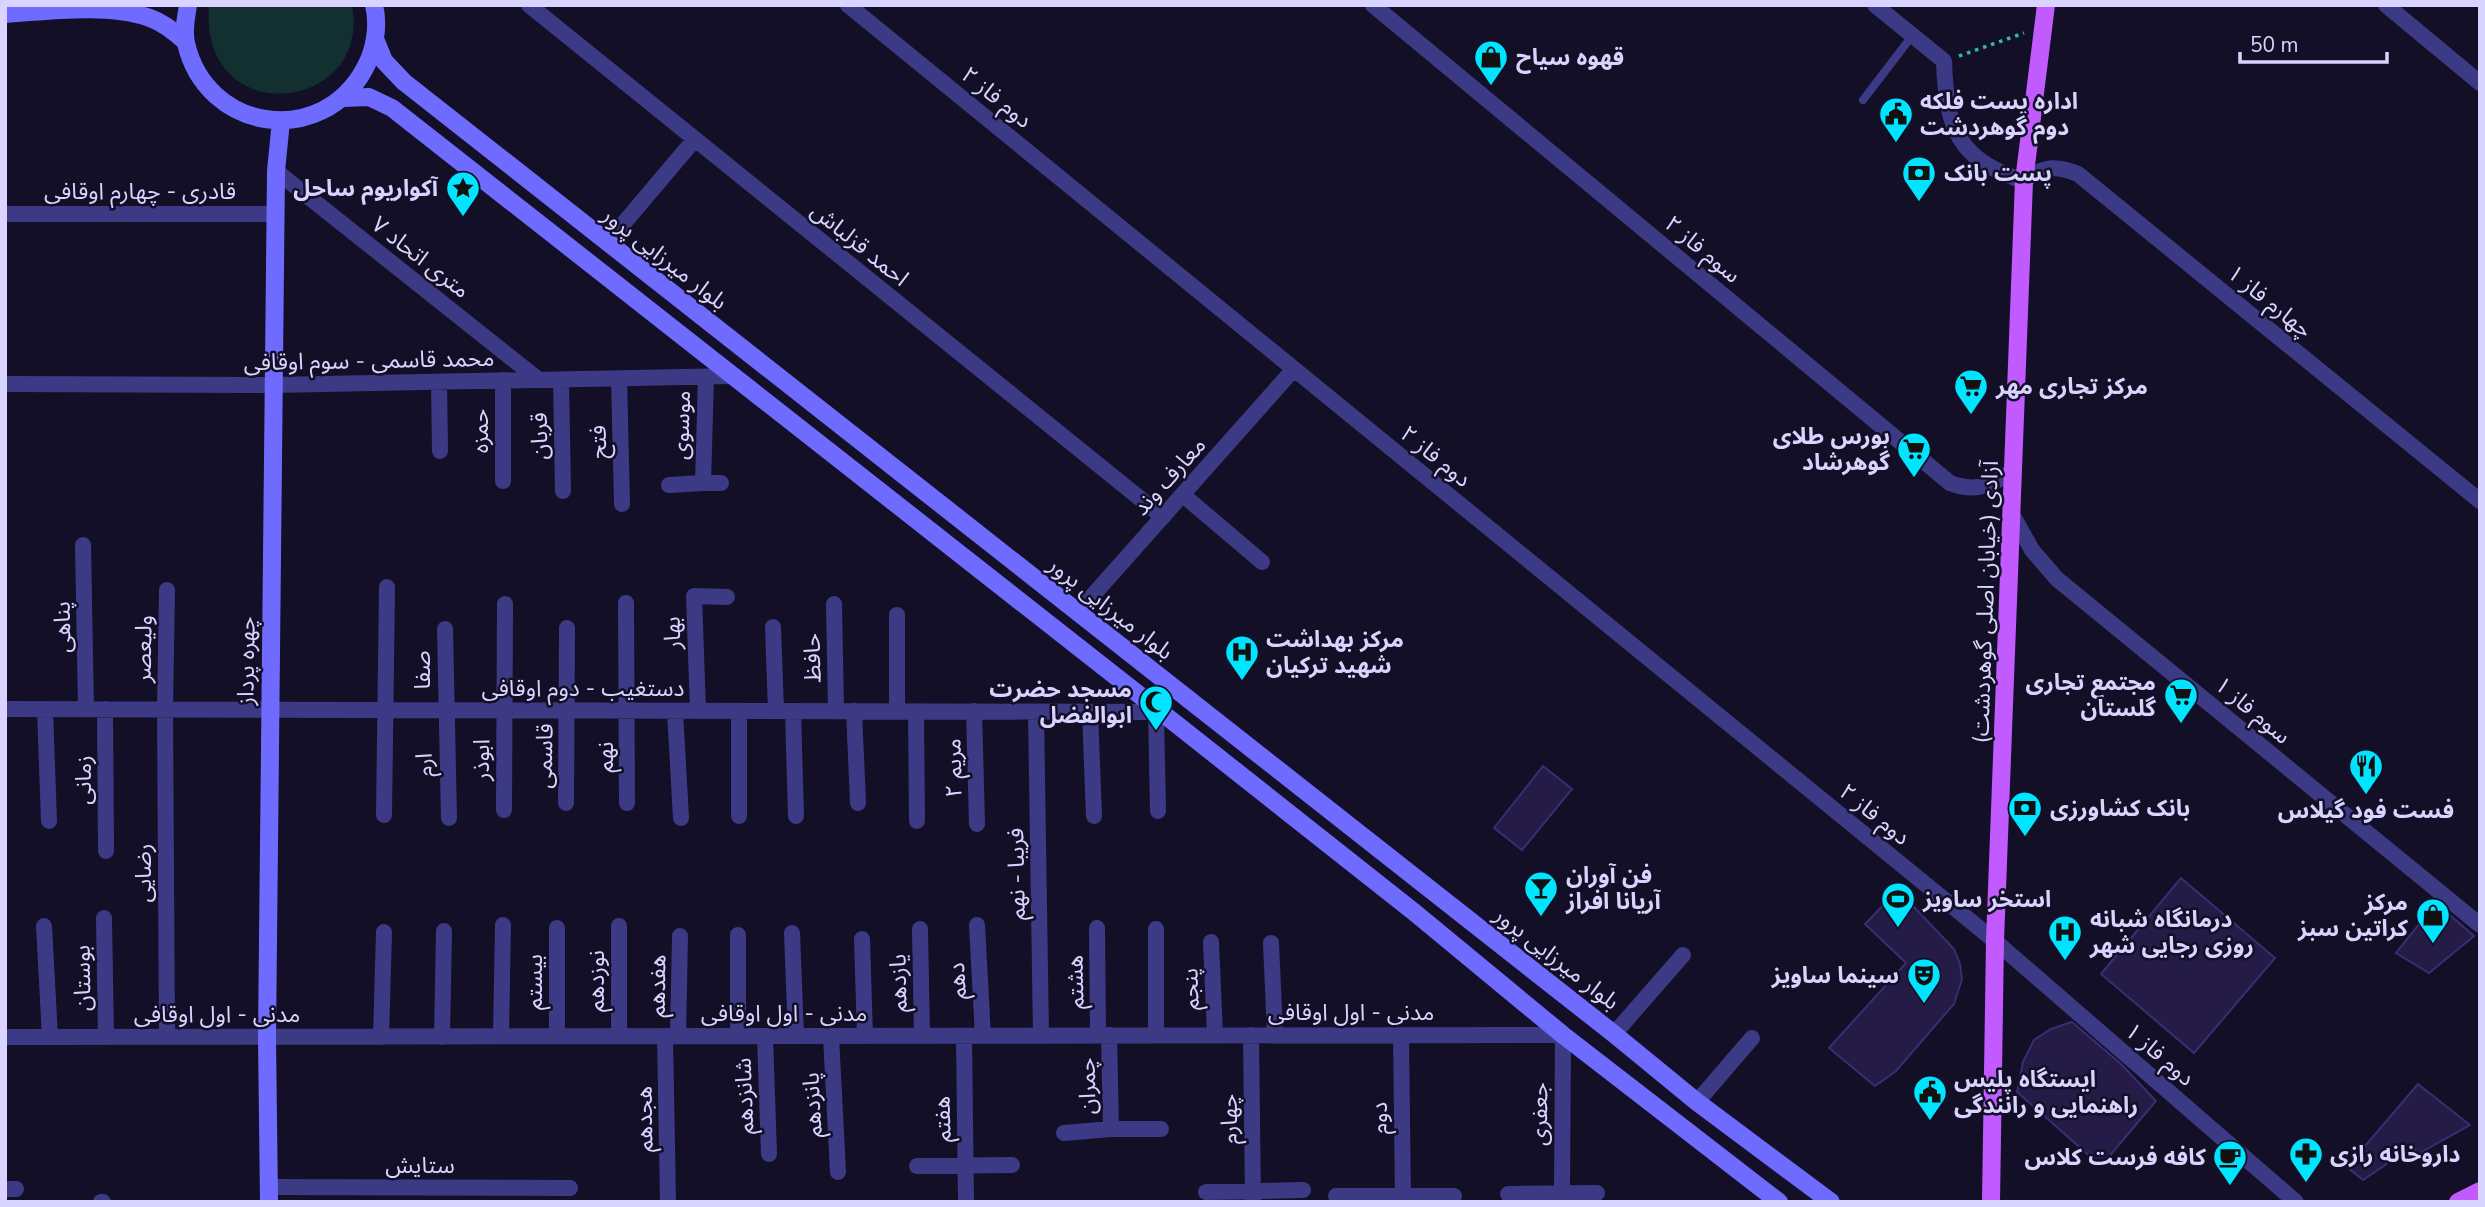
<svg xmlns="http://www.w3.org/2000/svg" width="2485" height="1207" font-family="'Nunito Sans','Noto Sans Arabic',sans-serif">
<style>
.green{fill:#12302f}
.building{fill:#241b47;stroke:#3b2d73;stroke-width:2}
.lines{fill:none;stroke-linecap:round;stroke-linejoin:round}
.path{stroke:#2fb8b0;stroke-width:3.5;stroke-dasharray:3.5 5;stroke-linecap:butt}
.lane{stroke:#3d3a85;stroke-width:8}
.street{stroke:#3d3a85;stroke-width:16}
.secondary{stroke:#6f6bff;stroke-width:18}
.primary{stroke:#c25bff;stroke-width:18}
.labels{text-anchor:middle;stroke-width:5;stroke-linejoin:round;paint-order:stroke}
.poi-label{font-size:23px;font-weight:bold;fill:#d9d4ff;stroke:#130f26;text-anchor:start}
.street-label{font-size:23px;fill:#d9d4ff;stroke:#130f26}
</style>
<rect width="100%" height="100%" fill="#130f26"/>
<path class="green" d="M209,5H352C373,113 198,133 209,5Z"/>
<path class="building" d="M1543,766L1572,789L1522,850L1494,828Z
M2181,878L2275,958L2194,1053L2101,974Z
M1898,890L1954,949L1960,964L1962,979L1954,1004L1940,1020L1896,1071L1875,1086L1829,1048L1906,963L1865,924Z
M2436,903L2474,936L2429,973L2396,953Z
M2072,1022L2121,1064L2156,1101L2101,1166L2017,1092L2023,1062L2034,1040L2051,1029Z
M2418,1084L2470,1125L2418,1154L2413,1146L2363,1180L2347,1167Z"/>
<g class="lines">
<path class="path" d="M1959,56L2024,33"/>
<path class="lane" d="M1863,100L1912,36"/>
<path class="street" d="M529,5L1163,517
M848,5L1995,941L2296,1202
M1373,5L1950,483C1975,493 1995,485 2014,469
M1875,5L1944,61C1946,127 1957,160 2024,181C2043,166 2056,165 2078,174L2480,501
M2386,5L2480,83
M276,171L539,380
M5,214H275
M607,243L695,139
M619,378L622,504
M503,380V481
M561,380L563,491
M439,382L440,451
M5,384L274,385L733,376
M703,483H721
M669,485L703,483L706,377
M1183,495L1262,562
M2013,516L2032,550L2057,579L2480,925
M83,545L86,709
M167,590L165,709L167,1037
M626,603L627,803
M834,604L836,711
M1078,612L1294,369
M773,627L776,711
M445,629L449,818
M5,709L1161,712
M45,709L49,821
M105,709L106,851
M675,711L681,818
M698,711L694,596L727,597
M793,711L796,816
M854,711L858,803
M897,711V615
M974,711L977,824
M916,712L917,821
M1036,712L1041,1036
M1090,712L1094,816
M1156,712L1158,811
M566,803L567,628
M504,810L505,604
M384,815L387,587
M739,816V711
M104,918L106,1037
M977,925L983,1036
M44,926L50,1037
M557,928V1036
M1097,928L1098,1035
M920,929L922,1036
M792,933L796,1036
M862,939L865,1036
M1211,942L1215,1035
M1271,943L1275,1035
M1614,1034L1683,955
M1156,1035V929
M1251,1035L1253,1202
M1401,1035L1403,1202
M501,1036L503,925
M619,1036V926
M665,1036L668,1202
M678,1036L680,936
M738,1036V935
M765,1036L769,1154
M831,1036L838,1172
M964,1036L966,1202
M5,1037L1563,1035L1562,1193
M381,1037L384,932
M442,1037L444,931
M1697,1102L1752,1038
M1111,1129H1161
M1064,1133L1111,1129L1109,1035
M917,1166L1012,1165
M269,1187L570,1188
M5,1189H16
M1206,1192L1303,1190
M1508,1194L1597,1193
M1336,1196H1454
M101,1202H103"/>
<path class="secondary" d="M188,5C186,18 183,30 186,43C206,132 322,149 365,68C375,50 379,25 374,5
M5,14C47,11 110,3 150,18C164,23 175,32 186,42
M375,39L384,61L404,82L1614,1034L1697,1102L1831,1202
M343,98L369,97L392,108L1161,712L1414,912L1563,1035L1779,1202
M269,1202L267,1037L276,171L281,121"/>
<path class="primary" d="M1991,1202L1995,941L2024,181L2046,5
M2458,1202L2480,1191"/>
</g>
<defs>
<g id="shop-pin" transform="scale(1.75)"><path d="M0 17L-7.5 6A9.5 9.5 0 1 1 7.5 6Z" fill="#00e5ff" stroke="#130f26"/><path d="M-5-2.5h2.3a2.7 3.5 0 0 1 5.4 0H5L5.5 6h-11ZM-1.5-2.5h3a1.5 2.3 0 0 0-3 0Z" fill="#111"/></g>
<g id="civic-pin" transform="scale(1.75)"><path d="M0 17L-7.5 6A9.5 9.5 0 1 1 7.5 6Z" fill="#00e5ff" stroke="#130f26"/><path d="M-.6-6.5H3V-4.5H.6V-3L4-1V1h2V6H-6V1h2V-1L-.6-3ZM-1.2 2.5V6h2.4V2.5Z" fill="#111"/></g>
<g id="bank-pin" transform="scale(1.75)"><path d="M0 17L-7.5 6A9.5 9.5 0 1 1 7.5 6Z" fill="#00e5ff" stroke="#130f26"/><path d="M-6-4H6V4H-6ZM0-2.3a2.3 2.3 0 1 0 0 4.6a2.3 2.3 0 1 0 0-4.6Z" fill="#111"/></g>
<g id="sight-pin" transform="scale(1.75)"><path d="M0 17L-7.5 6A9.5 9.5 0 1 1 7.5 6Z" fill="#00e5ff" stroke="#130f26"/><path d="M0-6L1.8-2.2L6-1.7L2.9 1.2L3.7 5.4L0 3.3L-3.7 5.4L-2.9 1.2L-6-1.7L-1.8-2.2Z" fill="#111"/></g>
<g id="supermarket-pin" transform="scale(1.75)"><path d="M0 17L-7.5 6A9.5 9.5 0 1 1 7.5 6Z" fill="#00e5ff" stroke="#130f26"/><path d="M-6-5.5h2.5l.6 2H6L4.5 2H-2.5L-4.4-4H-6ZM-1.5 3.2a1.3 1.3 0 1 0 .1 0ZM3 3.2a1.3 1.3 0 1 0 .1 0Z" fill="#111"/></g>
<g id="hospital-pin" transform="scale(1.75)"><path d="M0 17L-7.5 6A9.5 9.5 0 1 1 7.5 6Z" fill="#00e5ff" stroke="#130f26"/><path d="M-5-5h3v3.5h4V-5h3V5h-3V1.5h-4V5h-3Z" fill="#111"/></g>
<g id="mosque-pin" transform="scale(1.75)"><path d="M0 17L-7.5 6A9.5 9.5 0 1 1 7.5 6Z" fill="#00e5ff" stroke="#130f26"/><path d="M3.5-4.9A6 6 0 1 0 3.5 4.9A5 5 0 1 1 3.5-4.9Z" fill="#111"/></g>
<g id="restaurant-pin" transform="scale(1.75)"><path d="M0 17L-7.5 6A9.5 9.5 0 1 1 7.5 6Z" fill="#00e5ff" stroke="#130f26"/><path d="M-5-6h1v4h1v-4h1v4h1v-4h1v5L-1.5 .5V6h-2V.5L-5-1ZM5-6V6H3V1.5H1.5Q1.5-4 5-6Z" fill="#111"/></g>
<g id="bar-pin" transform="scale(1.75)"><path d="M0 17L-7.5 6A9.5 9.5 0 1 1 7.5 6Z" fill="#00e5ff" stroke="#130f26"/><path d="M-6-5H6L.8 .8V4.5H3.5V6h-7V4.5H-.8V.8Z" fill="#111"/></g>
<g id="stadium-pin" transform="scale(1.75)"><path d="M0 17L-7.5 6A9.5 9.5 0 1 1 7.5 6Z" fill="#00e5ff" stroke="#130f26"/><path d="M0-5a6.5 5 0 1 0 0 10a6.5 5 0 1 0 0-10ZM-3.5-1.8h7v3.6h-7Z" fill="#111"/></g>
<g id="theatre-pin" transform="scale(1.75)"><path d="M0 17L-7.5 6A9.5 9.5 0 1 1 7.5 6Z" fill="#00e5ff" stroke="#130f26"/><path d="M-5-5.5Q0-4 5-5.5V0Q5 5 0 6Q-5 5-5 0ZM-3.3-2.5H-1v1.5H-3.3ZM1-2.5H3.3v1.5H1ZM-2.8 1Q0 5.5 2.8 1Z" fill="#111"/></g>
<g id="pharmacy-pin" transform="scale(1.75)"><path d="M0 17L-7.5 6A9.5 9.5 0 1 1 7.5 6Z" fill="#00e5ff" stroke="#130f26"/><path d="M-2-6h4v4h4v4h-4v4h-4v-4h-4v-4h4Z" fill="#111"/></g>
<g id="cafe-pin" transform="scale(1.75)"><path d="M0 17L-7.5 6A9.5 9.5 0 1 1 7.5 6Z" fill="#00e5ff" stroke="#130f26"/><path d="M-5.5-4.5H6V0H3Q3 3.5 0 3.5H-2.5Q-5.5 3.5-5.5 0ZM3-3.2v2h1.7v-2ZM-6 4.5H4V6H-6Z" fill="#111"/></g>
</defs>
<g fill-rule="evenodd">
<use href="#shop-pin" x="1491" y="57"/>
<use href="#civic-pin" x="1896" y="114"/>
<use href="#bank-pin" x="1919" y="173"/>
<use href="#sight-pin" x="463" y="188"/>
<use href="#supermarket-pin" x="1971" y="386"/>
<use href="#supermarket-pin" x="1914" y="449"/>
<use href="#hospital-pin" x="1242" y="652"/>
<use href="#supermarket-pin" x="2181" y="695"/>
<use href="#mosque-pin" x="1156" y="702"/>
<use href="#restaurant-pin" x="2366" y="766"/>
<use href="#bank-pin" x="2025" y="808"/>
<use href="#bar-pin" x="1541" y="888"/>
<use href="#stadium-pin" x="1898" y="899"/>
<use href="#shop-pin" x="2433" y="915"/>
<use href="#hospital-pin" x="2065" y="932"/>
<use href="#theatre-pin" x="1924" y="975"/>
<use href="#civic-pin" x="1930" y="1092"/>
<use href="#pharmacy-pin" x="2306" y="1154"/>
<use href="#cafe-pin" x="2230" y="1157"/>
</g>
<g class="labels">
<g class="poi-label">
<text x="1516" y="65">قهوه سیاح</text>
<text x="1920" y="109">اداره پست فلکه<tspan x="1920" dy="26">دوم گوهردشت</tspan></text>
<text x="1944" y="181">پست بانک</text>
<text x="438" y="196" text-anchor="end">آکواریوم ساحل</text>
<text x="1996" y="394">مرکز تجاری مهر</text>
<text x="1890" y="444" text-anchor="end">بورس طلای<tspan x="1890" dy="26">گوهرشاد</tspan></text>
<text x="1266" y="647">مرکز بهداشت<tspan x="1266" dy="26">شهید ترکیان</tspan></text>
<text x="2156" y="690" text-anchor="end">مجتمع تجاری<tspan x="2156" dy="26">گلستان</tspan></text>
<text x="1132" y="697" text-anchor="end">مسجد حضرت<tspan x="1132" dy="26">ابوالفضل</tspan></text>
<text x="2050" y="816">بانک کشاورزی</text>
<text x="2366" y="818" text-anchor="middle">فست فود گیلاس</text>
<text x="1566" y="883">فن آوران<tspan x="1566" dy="26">آریانا افراز</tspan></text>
<text x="1923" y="907">استخر ساویز</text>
<text x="2408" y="910" text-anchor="end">مرکز<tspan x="2408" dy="26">کراتین سبز</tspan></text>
<text x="2090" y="927">درمانگاه شبانه<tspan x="2090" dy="26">روزی رجایی شهر</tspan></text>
<text x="1899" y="983" text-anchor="end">سینما ساویز</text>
<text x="1954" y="1087">ایستگاه پلیس<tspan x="1954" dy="26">راهنمایی و رانندگی</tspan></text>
<text x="2330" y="1162">داروخانه رازی</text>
<text x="2206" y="1165" text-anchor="end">کافه فرست کلاس</text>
</g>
<g class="street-label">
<text transform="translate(997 97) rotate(39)" y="8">دوم فاز ۲</text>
<text x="140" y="199">قادری - چهارم اوقافی</text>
<text transform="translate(860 244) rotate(39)" y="8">احمد قزلباش</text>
<text transform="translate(1703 249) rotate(40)" y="8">سوم فاز ۲</text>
<text transform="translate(421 257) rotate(38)" y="8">۷ متری اتحاد</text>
<text transform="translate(665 258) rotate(38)" y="8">بلوار میرزایی پرور</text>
<text transform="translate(2270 301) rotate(39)" y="8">چهارم فاز ۱</text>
<text transform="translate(369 360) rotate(-1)" y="8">محمد قاسمی - سوم اوقافی</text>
<text transform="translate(681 425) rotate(-88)" y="8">موسوی</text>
<text transform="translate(480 431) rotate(-90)" y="8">حمزه</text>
<text transform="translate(539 436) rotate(-91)" y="8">قربان</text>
<text transform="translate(598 442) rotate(-92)" y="8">فتح</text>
<text transform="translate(1436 456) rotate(39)" y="8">دوم فاز ۲</text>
<text transform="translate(1169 476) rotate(-48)" y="8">معارف وند</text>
<text transform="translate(1985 602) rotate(-88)" y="8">آزادی (خیابان اصلی گوهردشت)</text>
<text transform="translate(1111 608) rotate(38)" y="8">بلوار میرزایی پرور</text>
<text transform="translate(62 627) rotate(-91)" y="8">پناهی</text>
<text transform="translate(672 633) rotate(-92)" y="8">بهار</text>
<text transform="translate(143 649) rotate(-89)" y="8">ولیعصر</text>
<text transform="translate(812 658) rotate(-91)" y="8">حافظ</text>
<text transform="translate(246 661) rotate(-89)" y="8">چهره پرداز</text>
<text transform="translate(422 670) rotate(-90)" y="8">صفا</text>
<text x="583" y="696">دستغیب - دوم اوقافی</text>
<text transform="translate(2253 710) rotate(40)" y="8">سوم فاز ۱</text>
<text transform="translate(544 756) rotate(-89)" y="8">قاسمی</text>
<text transform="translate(605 757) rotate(-90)" y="8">نهم</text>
<text transform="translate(481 760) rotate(-90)" y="8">ابوذر</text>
<text transform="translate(424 765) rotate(-92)" y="8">ارم</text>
<text transform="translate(953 768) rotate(-91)" y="8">مریم ۲</text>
<text transform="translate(83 780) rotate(-90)" y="8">زمانی</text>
<text transform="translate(1875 814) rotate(39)" y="8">دوم فاز ۲</text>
<text transform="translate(143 873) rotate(-90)" y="8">رضایی</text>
<text transform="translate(1016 874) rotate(-91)" y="8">فریبا - نهم</text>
<text transform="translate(1557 958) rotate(38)" y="8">بلوار میرزایی پرور</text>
<text transform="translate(82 978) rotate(-91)" y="8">بوستان</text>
<text transform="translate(596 981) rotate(-90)" y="8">نوزدهم</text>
<text transform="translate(957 981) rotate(-93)" y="8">دهم</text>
<text transform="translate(534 982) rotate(-90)" y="8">بیستم</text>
<text transform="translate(1075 982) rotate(-91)" y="8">هشتم</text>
<text transform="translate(898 983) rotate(-91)" y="8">یازدهم</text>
<text transform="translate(657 986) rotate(-89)" y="8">هفدهم</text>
<text transform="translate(1190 989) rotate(-92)" y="8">پنجم</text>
<text x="1351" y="1020">مدنی - اول اوقافی</text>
<text x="784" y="1021">مدنی - اول اوقافی</text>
<text x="217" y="1022">مدنی - اول اوقافی</text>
<text transform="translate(2160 1054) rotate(41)" y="8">دوم فاز ۱</text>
<text transform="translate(1087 1086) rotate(-91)" y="8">چمران</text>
<text transform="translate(744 1096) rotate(-92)" y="8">شانزدهم</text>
<text transform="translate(812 1105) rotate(-93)" y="8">پانزدهم</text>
<text transform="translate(1539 1114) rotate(-89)" y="8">جعفری</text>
<text transform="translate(1379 1118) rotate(-90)" y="8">دوم</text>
<text transform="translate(644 1119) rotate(-91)" y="8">هجدهم</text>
<text transform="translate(942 1119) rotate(-91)" y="8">هفتم</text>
<text transform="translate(1229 1119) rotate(-91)" y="8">چهارم</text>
<text x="420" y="1173">ستایش</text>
</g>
</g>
<rect width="2485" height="1207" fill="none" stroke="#d9d4ff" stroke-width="14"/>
<path d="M2240 52v10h147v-10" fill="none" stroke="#d9d4ff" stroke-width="3.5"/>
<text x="2250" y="52" font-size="21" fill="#d9d4ff" stroke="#130f26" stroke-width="5" paint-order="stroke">50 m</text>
</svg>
